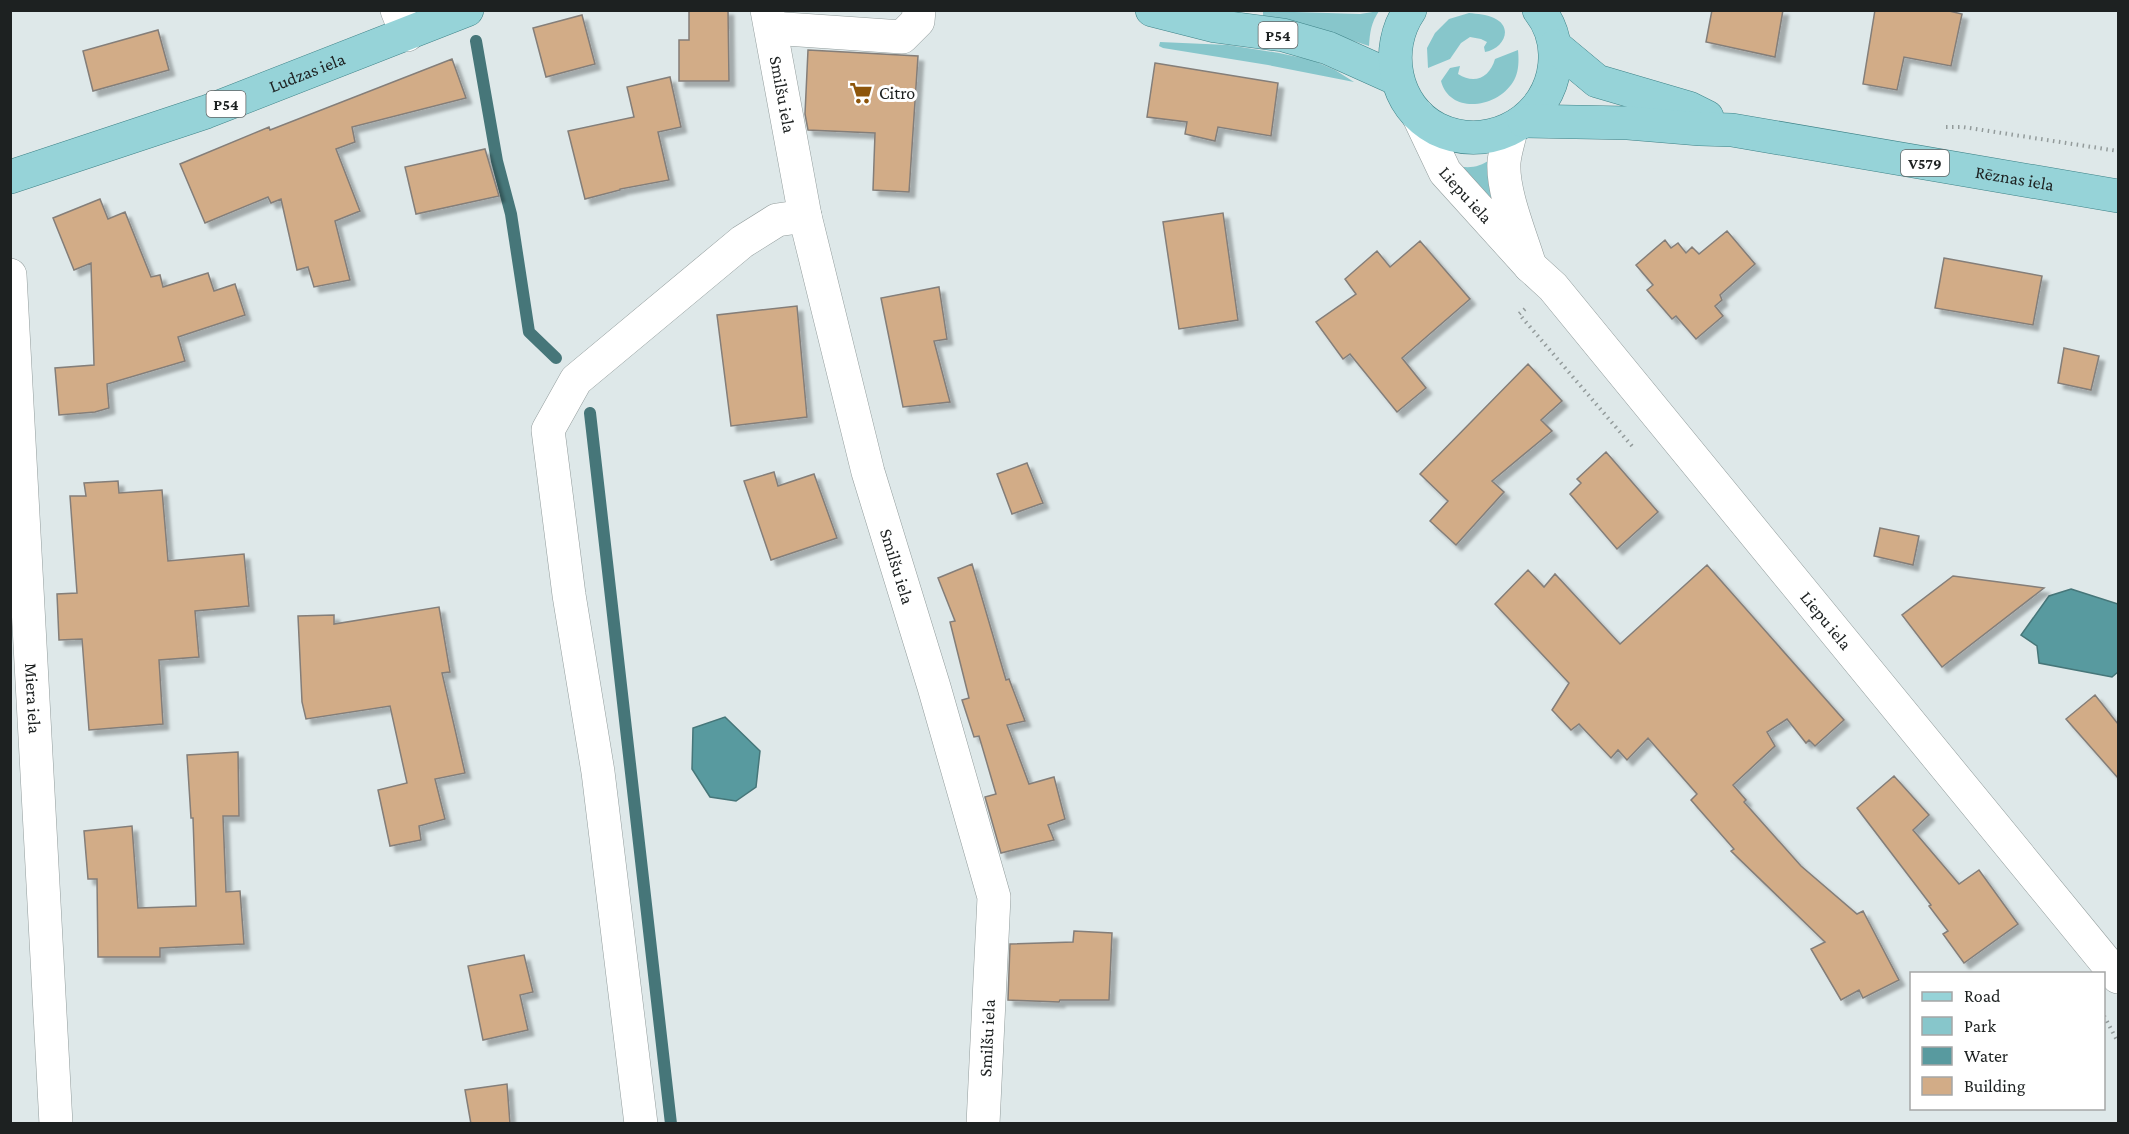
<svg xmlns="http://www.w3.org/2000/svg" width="2129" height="1134" font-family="'Crimson Pro',serif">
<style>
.green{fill:#87c6cb}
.water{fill:#589a9f;stroke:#467679;stroke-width:1.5}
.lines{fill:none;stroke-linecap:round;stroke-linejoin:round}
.stream{stroke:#467679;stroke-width:12}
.building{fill:#d2ac87;stroke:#847e79;stroke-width:1.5;filter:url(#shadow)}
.minor-casing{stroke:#929c9c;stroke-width:34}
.major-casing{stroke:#3e8287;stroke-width:34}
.path{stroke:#939b9b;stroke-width:4;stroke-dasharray:1.5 4.5;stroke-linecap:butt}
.minor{stroke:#fff;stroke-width:33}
.major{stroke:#96d3d8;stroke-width:33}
.labels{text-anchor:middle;stroke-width:6;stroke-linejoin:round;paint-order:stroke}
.shield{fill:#fff;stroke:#616464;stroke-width:1.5}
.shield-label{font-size:16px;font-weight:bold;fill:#1d2121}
.street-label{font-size:18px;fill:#1d2121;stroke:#fff}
.poi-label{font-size:18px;fill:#1d2121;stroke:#fff;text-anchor:start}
</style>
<defs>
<filter id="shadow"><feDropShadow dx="5.5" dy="5.5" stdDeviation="1.5" flood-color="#0004"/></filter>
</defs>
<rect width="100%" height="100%" fill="#dee8e9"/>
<path class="green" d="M1263,11L1360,14L1379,11C1371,23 1370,32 1369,46L1308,26L1263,17Z
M1469,13C1478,14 1486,14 1494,18C1514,27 1504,49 1485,52L1484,47L1487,42L1481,39L1470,37L1461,43L1450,59L1428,68L1427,48L1435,33L1449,19Z
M1160,42L1228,45L1279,53L1312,60L1335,70L1354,82L1268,65L1163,48L1159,46Z
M1518,50C1519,60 1519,73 1513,82C1497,108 1450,115 1441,81L1450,68L1460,66L1458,74C1475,85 1490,77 1495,59Z
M1491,159L1500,216L1453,165C1468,169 1478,168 1491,159Z"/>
<path class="water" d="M2071,589L2118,604V672L2112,677L2039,663L2037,646L2021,635L2049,596Z
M725,717L760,751L756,787L736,801L710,797L692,769L693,728Z"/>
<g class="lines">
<path class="stream" d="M476,41L497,161L511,214L529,332L556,358
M590,413L671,1124"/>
</g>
<path class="building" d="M689,10H728L729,81H679V40H689Z
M1712,10H1783L1775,57L1706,42Z
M1875,10H1945L1962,14L1951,66L1904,57L1897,90L1863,84Z
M582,15L595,64L546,77L533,28Z
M158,30L169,70L93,91L83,51Z
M808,50L918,56L909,192L873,190L875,133L808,130L805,114Z
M452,59L466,98L352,127L355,142L336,149L360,211L335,221L350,280L314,287L308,267L297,270L281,199L271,203L268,197L205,223L180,164L269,127L270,130Z
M1155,63L1278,83L1271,136L1218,127L1215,141L1185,134L1187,122L1147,117Z
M670,77L681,127L658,132L669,180L620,189V190L585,199L568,131L634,117L627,87Z
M485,149L499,196L416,214L405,167Z
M100,199L108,219L125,212L151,277L160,275L163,287L208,273L214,291L235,284L245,315L178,337L185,361L107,384L109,408L95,412L59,415L55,368L94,365L91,263L74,270L53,218Z
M1223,213L1238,320L1179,329L1163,222Z
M1727,231L1755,264L1720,295L1722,300L1715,306L1723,316L1696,339L1676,316L1672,319L1647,290L1653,285L1636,265L1665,240L1671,248L1678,243L1686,253L1692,247L1699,254Z
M1420,241L1470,299L1402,358L1426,388L1397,412L1350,354L1343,359L1316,322L1356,294L1345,279L1377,251L1390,267Z
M1944,258L2042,276L2033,325L1935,308Z
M939,287L947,339L934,341L950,402L903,407L881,298Z
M797,306L807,417L731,426L717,315Z
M2064,348L2099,356L2091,390L2058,383Z
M1528,364L1562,401L1541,420L1552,431L1492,481L1504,492L1456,545L1430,521L1448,501L1420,474Z
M1606,452L1658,512L1617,549L1570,494L1581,483L1577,479Z
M1027,463L1043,503L1012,514L997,474Z
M774,472L778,486L814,474L837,538L771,560L744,481Z
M118,481L119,493L162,490L168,561L244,554L249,606L195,611L199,657L159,660L163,724L89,730L82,639L59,640L57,594L77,593L70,496H86L84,483Z
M1880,528L1919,536L1913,565L1874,556Z
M972,564L1006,680L1009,679L1025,721L1007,725L1029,784L1054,777L1065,819L1048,825L1054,840L1001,853L985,797L996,794L979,736L974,737L962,700L969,698L950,622L955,621L938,578Z
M1707,565L1844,720L1815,746L1809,740L1806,743L1787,719L1767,732L1775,746L1733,785L1746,800L1744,802L1801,866L1857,914L1863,911L1899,980L1863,998L1859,990L1841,1000L1811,949L1825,942L1731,851L1734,849L1691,800L1697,794L1648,738L1627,760L1618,750L1611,758L1579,724L1571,730L1552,710L1569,683L1495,604L1528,570L1544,587L1555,574L1620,644Z
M1953,576L2044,588L1942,667L1902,615Z
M439,607L450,672L442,673L465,773L435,779L445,819L419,826L421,840L390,846L378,790L407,783L390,706L306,719L302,702L298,616L334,615V624Z
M2095,695L2118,724V778L2066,719Z
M238,752L239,816H223L226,892L240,891L244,944L160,948V957H98L97,879H88L84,831L132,826L138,908L196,906L193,818H191L187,755Z
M1894,776L1929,815L1913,830L1959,884L1979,870L2018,924L1964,963L1943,934L1948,931L1929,906L1931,905L1857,808Z
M1074,931L1112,933L1109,1000H1060L1059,1002L1008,1000L1010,944L1073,942Z
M524,955L533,992L520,995L528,1030L483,1040L468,966Z
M507,1084L510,1124H471L465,1090Z"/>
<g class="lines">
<g class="minor-casing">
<g id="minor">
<path d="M397,10L407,35"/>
<path id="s1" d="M767,10L805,216L868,472L934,687L994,897L983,1124"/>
<path d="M771,28L902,37L918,21L919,10"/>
<path id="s2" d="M1418,115L1445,172L1530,266C1521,236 1502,192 1504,162C1505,151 1509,140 1511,130"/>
<path id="s3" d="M1530,266L1553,287L2118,977"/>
<path id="s4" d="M10,275L56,1124"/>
<path d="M641,1124L598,772L569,595L548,430L576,380L742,242L777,220L805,216"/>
</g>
</g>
<g class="major-casing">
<g id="major">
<path d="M1152,10L1215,26L1283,35L1328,48L1397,79"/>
<path d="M1410,10C1383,49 1394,107 1437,129C1484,152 1541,126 1553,75C1558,52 1554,29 1539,10"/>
<path d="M1555,46L1597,81L1689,108L1707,117"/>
<path id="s5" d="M1524,121L1628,123L1700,129L1732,130L2118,196"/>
<path id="s6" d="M10,177L206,112L467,10"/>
</g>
</g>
<path class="path" d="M1946,127H1963L2118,151
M1525,309L1519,314L1632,446
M2104,1016L2118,1042"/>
<use href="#minor" class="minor"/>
<use href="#major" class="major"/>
</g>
<defs>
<g id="supermarket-bare" transform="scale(1.8)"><path d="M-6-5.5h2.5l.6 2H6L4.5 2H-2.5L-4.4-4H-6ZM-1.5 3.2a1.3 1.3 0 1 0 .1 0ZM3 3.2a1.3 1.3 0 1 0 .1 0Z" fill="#8d550b" stroke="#fff" stroke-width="2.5" paint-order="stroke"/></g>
</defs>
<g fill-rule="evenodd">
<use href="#supermarket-bare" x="861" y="93"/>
</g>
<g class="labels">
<g class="shield">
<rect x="1258.5" y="22" width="39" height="26" rx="4.5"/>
<rect x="206.5" y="91" width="39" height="26" rx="4.5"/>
<rect x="1901" y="150" width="48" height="26" rx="4.5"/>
</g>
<g class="shield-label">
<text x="1278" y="41">P54</text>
<text x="226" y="110">P54</text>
<text x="1925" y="169">V579</text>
</g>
<g class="street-label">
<text dy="6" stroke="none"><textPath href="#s6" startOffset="315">Ludzas iela</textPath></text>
<text dy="6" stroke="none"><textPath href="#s1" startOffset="86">Smilšu iela</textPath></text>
<text dy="6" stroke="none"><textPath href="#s5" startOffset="495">Rēznas iela</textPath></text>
<text dy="6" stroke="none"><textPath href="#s2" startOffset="94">Liepu iela</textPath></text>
<text dy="6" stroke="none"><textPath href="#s1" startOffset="572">Smilšu iela</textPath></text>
<text dy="6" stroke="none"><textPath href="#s3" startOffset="462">Liepu iela</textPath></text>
<text dy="6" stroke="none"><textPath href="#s4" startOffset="424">Miera iela</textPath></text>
<text transform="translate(987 1038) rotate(-87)" y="6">Smilšu iela</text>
</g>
<g class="poi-label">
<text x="879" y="99">Citro</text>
</g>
</g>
<rect width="2129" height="1134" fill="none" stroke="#1d2121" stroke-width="24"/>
<rect x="1910" y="972" width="195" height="138" fill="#ffffff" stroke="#a5a6a6" stroke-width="1.5"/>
<rect x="1922" y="992" width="30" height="9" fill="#96d3d8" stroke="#a5a6a6" stroke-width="1.5"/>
<text x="1964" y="1002" font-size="18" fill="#1d2121">Road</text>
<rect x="1922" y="1017" width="30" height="18" fill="#87c6cb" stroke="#a5a6a6" stroke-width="1.5"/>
<text x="1964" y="1032" font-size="18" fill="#1d2121">Park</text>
<rect x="1922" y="1047" width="30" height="18" fill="#589a9f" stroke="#a5a6a6" stroke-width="1.5"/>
<text x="1964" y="1062" font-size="18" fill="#1d2121">Water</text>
<rect x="1922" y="1077" width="30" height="18" fill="#d2ac87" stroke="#a5a6a6" stroke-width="1.5"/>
<text x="1964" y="1092" font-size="18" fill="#1d2121">Building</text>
</svg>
